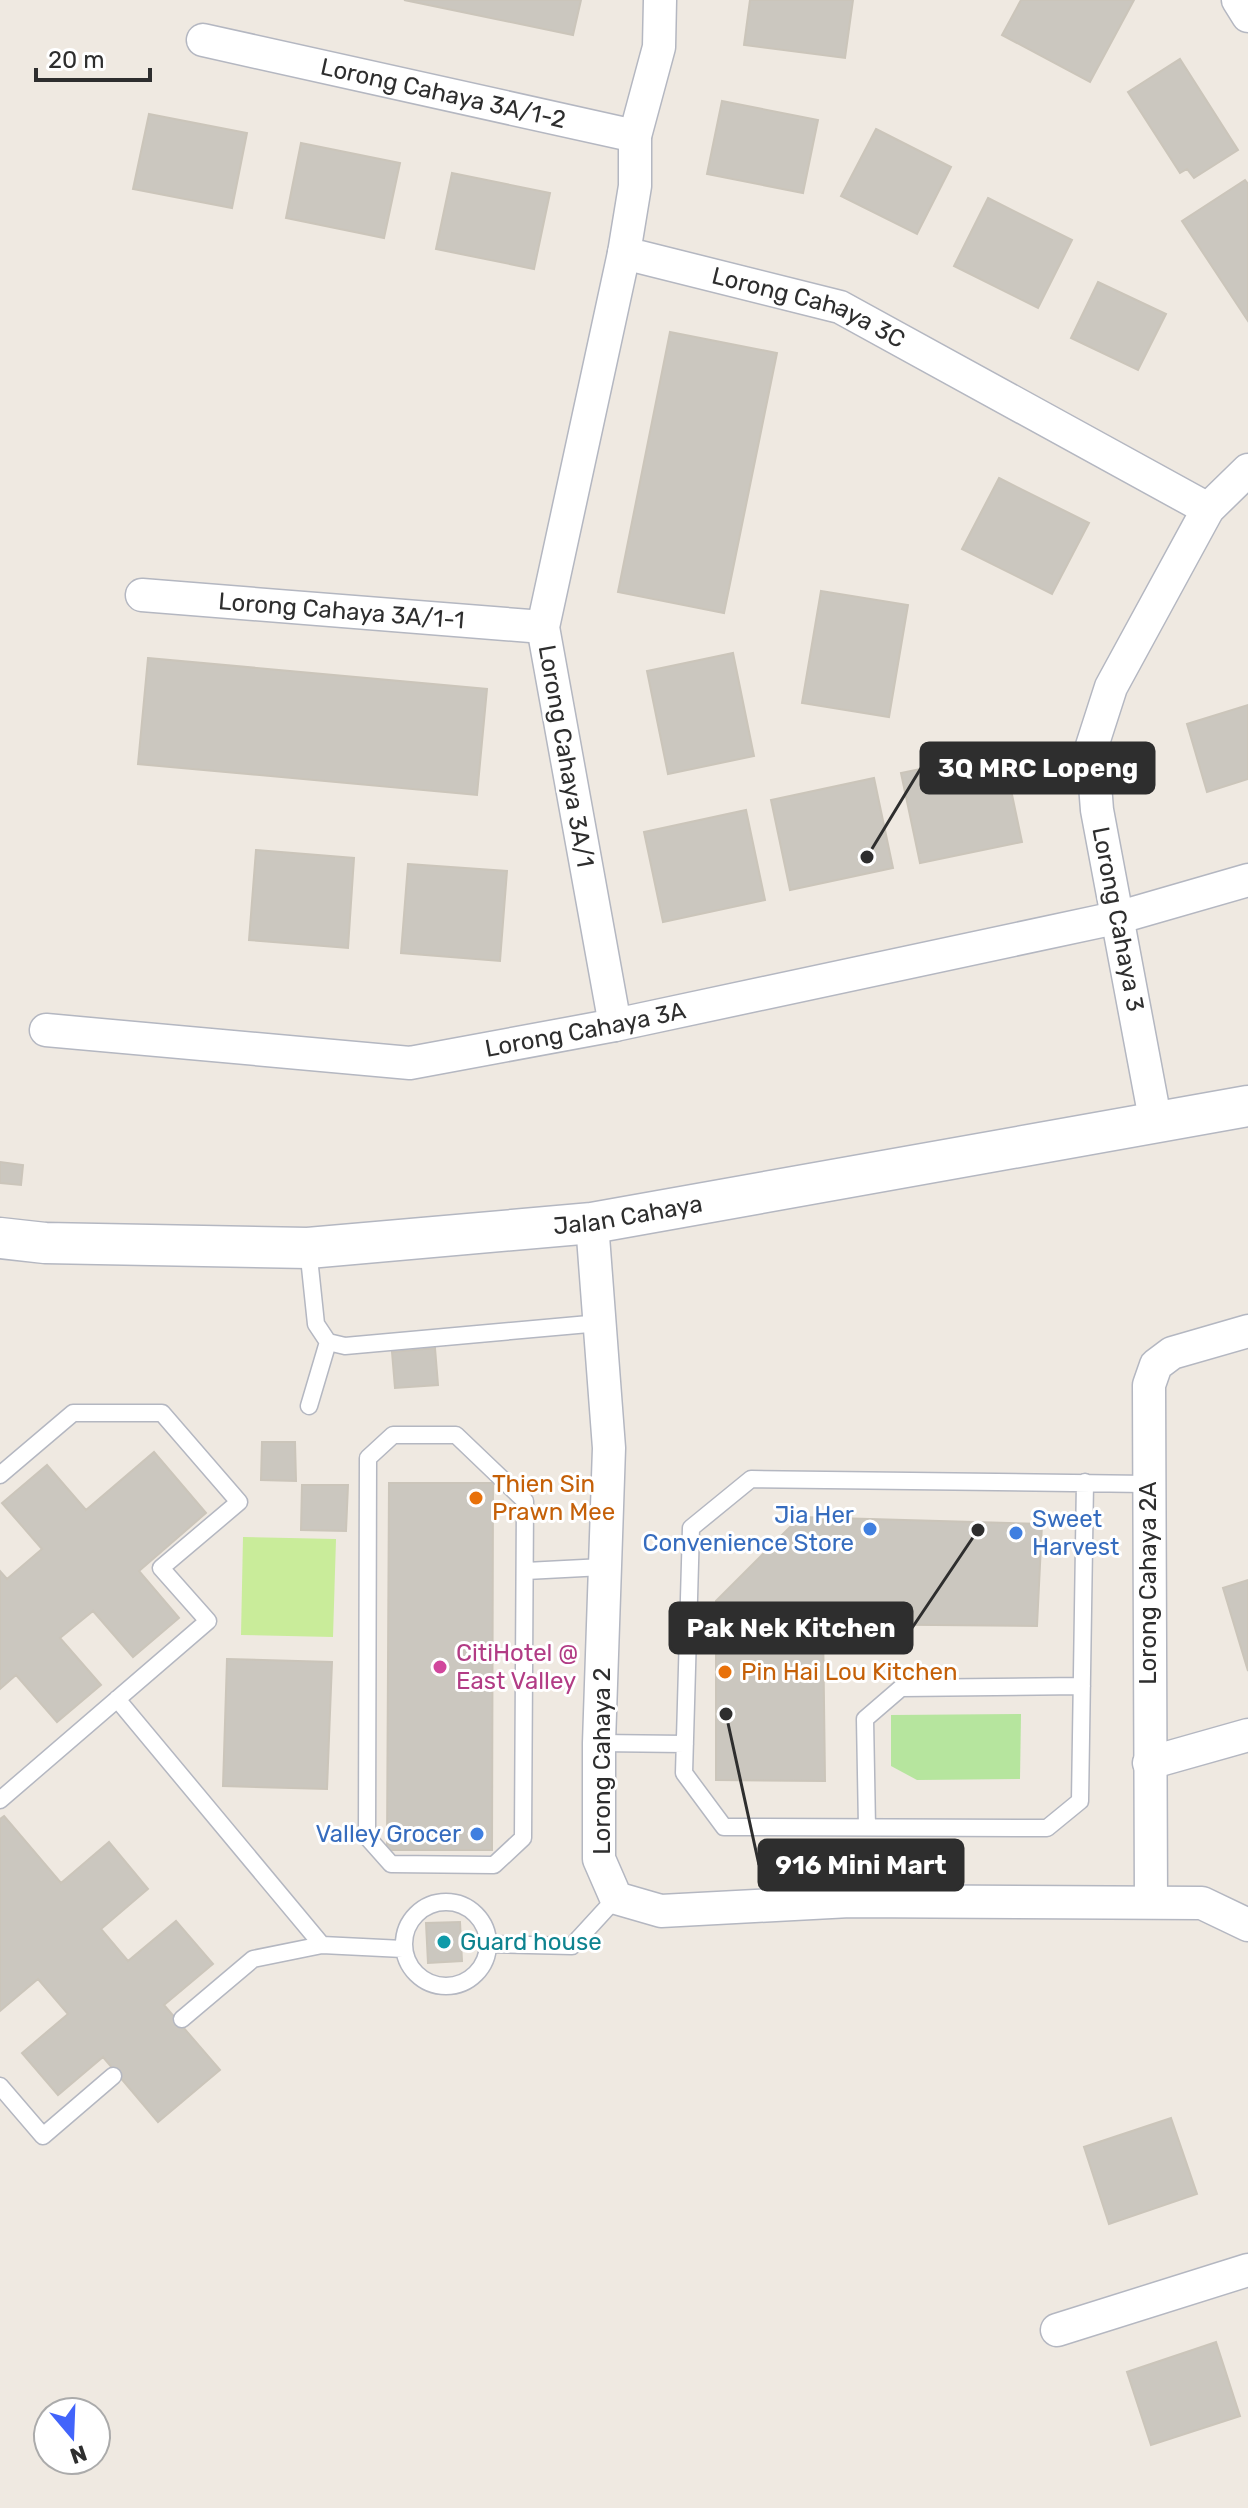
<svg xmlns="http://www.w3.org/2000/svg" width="1248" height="2508" font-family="Rubik,sans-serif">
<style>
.green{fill:#b6e59e}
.pitch{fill:#c9ec9a}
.building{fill:#cbc7bf;stroke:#cbc5ba;stroke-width:2}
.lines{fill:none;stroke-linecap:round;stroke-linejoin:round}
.service-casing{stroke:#b4b7c1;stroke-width:19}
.minor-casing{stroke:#b4b7c1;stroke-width:35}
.tertiary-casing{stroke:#b4b7c1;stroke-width:43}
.service{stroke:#fff;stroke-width:16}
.minor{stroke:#fff;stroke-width:32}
.tertiary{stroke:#fff;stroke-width:40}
.food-dot{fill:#e8710a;stroke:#fff;stroke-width:3}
.shop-dot{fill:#3f7fe0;stroke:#fff;stroke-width:3}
.hotel-dot{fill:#d1479c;stroke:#fff;stroke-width:3}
.culture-dot{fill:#0f9aa8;stroke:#fff;stroke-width:3}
.labels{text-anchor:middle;stroke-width:6;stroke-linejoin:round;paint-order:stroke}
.street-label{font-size:24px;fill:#2e2e2e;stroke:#fff}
.food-label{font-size:24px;fill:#c56008;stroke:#fff;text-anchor:start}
.shop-label{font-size:24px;fill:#366cbe;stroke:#fff;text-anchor:end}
.hotel-label{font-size:24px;fill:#b23c85;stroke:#fff;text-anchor:start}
.culture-label{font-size:24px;fill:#0d838f;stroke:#fff;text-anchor:start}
.leader{fill:none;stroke:#2e2e2e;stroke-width:3}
.callout-dot{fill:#2e2e2e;stroke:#fff;stroke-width:3}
.callout{fill:#2e2e2e;stroke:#2e2e2e;stroke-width:3}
.callout-label{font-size:26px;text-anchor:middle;font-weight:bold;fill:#fff}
</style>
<rect width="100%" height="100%" fill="#efe9e1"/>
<path class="green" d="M1021,1714L1020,1779L917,1780L891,1766V1715Z"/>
<path class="pitch" d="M243,1537L336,1539L333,1637L241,1635Z"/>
<path class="building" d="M404,0H581L573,35Z
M750,0H853L845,58L744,45Z
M1021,0H1134L1090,82L1002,35Z
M1180,59L1238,150L1194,178L1187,169L1180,173L1128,92Z
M722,101L818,120L803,193L707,174Z
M149,114L247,133L232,208L133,189Z
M876,129L951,167L917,234L841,196Z
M301,143L400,163L384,238L286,218Z
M452,173L550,193L534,269L436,249Z
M1245,180L1248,184V321L1182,221Z
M988,198L1072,240L1038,308L954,266Z
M1098,282L1166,314L1138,370L1071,338Z
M670,332L777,353L724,613L618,592Z
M999,478L1089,523L1052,594L962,549Z
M821,591L908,605L889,717L802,703Z
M733,653L754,756L668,774L647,671Z
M148,658L487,689L477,795L138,764Z
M1248,705V779L1207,792L1187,724Z
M1003,752L1022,842L920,863L901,773Z
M874,778L893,868L790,890L771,800Z
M746,810L765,900L663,922L644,832Z
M256,850L354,858L348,948L249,940Z
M408,864L507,871L500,961L401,953Z
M0,1162L23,1165L21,1185L0,1183Z
M435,1348L438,1385L395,1388L392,1352Z
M262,1442H295L296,1481L261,1480Z
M154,1452L206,1513L139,1571L179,1618L133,1657L93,1611L60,1638L101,1685L57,1722L16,1675L0,1689V1571L7,1579L42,1549L2,1503L47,1465L86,1510Z
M389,1483H493L492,1850H387Z
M302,1485H348L346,1531L301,1530Z
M800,1517L1042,1524L1037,1626L823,1624L825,1781L716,1780V1601Z
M1248,1580V1671L1223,1588Z
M227,1659L332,1662L327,1789L223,1786Z
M4,1816L61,1883L109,1842L148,1889L101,1929L128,1961L176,1921L213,1964L164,2005L220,2070L158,2122L103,2057L58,2095L22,2053L68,2014L38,1979L0,2011V1819Z
M460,1922L462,1961L428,1963L426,1923Z
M1171,2118L1197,2194L1109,2224L1084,2147Z
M1216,2342L1240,2416L1151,2445L1127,2372Z"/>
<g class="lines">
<g class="service-casing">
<path id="service" d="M308,1248L316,1324L328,1342L345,1346L600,1323
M309,1406L328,1342
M393,1435H456L525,1501L523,1838L494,1865L391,1864L367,1837L368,1458Z
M0,1475L73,1413H162L239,1502L161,1568L208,1621L0,1800
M1085,1482L1080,1801L1047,1828L724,1827L684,1773L691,1528L751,1479L1147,1484
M526,1571L603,1567
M117,1699L322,1945L403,1949
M599,1743L685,1744
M867,1827L865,1719L901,1688L1082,1686
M404 1944a42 42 0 1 1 84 0a42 42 0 1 1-84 0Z
M489,1944L572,1946L616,1898
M182,2019L253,1959L322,1945
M0,2086L43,2136L113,2076"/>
</g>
<g class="minor-casing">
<g id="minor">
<path id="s1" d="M660,0L659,47L635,136V186L624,253L840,307L1208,509"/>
<path d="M1238,0L1248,16"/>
<path id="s2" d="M203,40L635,136"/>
<path id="s3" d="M142,595L543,627"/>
<path d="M615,1025L543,627L624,253"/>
<path id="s4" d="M46,1030L410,1063L615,1025L1120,917L1248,880"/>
<path d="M1156,1124L1097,810L1092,746L1111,687L1208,509L1248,470"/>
<path d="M592,1223L609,1448L599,1743V1859L616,1898L661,1911L850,1901L1202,1903L1248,1925"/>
<path d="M1149,1763L1248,1735"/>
<path d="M1151,1902L1149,1385L1156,1365L1172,1353L1248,1331"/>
<path d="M1057,2330L1248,2270"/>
</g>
</g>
<g class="tertiary-casing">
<g id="tertiary">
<path id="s5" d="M0,1238L45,1243L308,1248L592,1223L1248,1106"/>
</g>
</g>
<use href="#service" class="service"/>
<use href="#minor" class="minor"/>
<use href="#tertiary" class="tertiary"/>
</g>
<g class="food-dot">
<circle cx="476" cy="1498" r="8"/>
<circle cx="725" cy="1672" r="8"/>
</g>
<g class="shop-dot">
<circle cx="870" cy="1529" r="8"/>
<circle cx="1016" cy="1533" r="8"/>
<circle cx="477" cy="1834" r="8"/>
</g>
<circle class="hotel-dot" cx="440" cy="1667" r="8"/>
<circle class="culture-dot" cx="444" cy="1942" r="8"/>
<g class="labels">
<g class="street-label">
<text dy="8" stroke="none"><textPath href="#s2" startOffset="246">Lorong Cahaya 3A/1-2</textPath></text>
<text dy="8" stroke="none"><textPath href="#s1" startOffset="450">Lorong Cahaya 3C</textPath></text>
<text dy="8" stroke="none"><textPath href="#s3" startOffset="200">Lorong Cahaya 3A/1-1</textPath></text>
<text transform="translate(566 756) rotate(80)" y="8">Lorong Cahaya 3A/1</text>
<text transform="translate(1118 919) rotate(79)" y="8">Lorong Cahaya 3</text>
<text dy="8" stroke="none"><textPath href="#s4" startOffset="544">Lorong Cahaya 3A</textPath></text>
<text dy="8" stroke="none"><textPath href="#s5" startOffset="630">Jalan Cahaya</textPath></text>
<text transform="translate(1148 1583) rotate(-90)" y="8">Lorong Cahaya 2A</text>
<text transform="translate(602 1761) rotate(-90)" y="8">Lorong Cahaya 2</text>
</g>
<g class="food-label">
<text x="492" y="1492">Thien Sin<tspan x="492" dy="28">Prawn Mee</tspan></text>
<text x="741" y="1680">Pin Hai Lou Kitchen</text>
</g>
<g class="shop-label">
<text x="854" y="1523">Jia Her<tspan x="854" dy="28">Convenience Store</tspan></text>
<text x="1032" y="1527" text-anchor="start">Sweet<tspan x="1032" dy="28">Harvest</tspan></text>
<text x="461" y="1842">Valley Grocer</text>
</g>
<g class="hotel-label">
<text x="456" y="1661">CitiHotel @<tspan x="456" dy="28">East Valley</tspan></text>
</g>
<g class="culture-label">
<text x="460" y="1950">Guard house</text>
</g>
</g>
<path class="leader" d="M867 857L921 768M978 1530L912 1628M726 1714L759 1865"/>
<g class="callout-dot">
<circle cx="867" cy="857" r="8"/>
<circle cx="978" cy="1530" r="8"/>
<circle cx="726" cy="1714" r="8"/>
</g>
<g class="callout">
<rect x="921" y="743" width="233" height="50" rx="8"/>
<rect x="670" y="1603" width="242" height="50" rx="8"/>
<rect x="759" y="1840" width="204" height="50" rx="8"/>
</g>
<g class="callout-label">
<text x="1038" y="777">3Q MRC Lopeng</text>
<text x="791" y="1637">Pak Nek Kitchen</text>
<text x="861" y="1874">916 Mini Mart</text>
</g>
<g transform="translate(72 2436) rotate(161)"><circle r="38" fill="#ffffff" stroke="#ababab" stroke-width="2"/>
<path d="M0-6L14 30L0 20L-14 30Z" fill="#4264fb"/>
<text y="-12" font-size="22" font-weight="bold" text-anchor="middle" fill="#2e2e2e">N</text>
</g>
<path d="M36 68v12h114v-12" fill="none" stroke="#2e2e2e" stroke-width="4"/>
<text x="48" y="68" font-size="24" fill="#2e2e2e" stroke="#ffffff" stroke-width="6" paint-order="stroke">20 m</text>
</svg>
